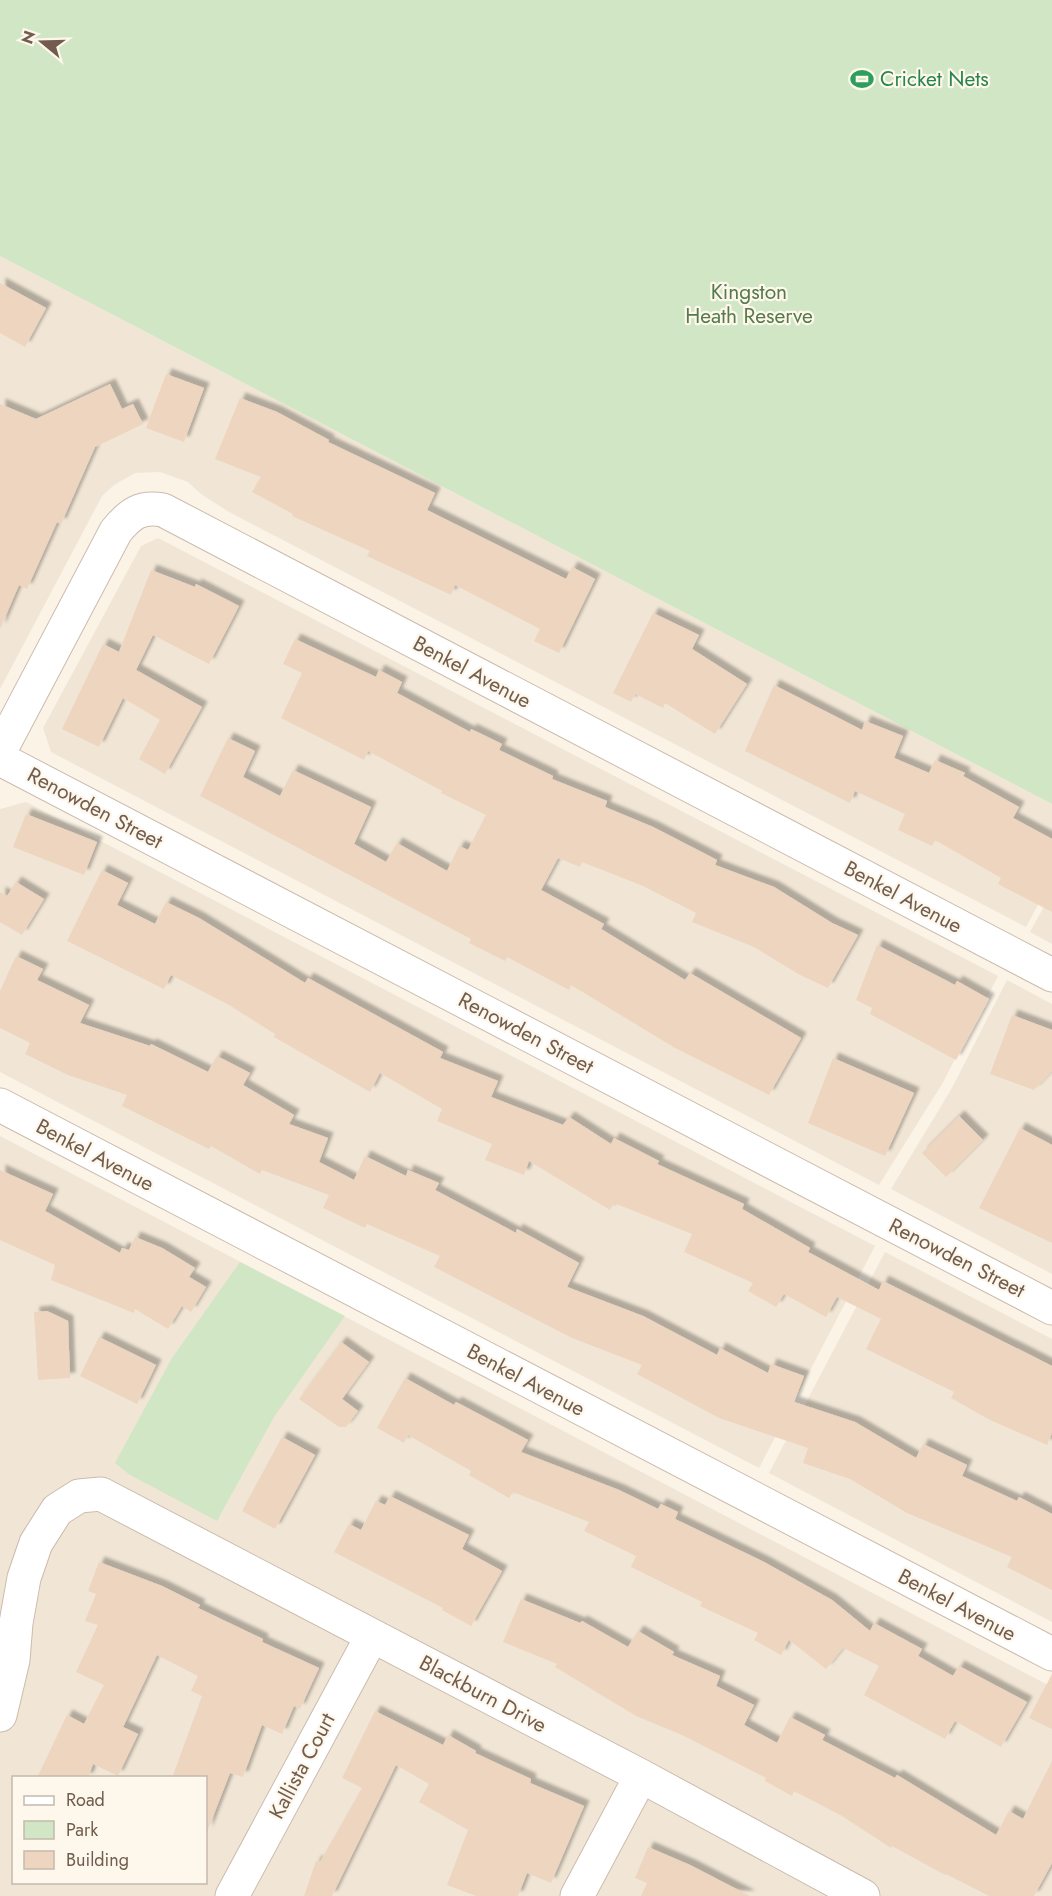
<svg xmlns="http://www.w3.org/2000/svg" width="1052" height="1896" font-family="Jost,sans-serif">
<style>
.residential{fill:#f1e6d5;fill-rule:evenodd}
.green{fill:#d1e6c5}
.building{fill:#edd5c0;filter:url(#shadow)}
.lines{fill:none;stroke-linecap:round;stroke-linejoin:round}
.minor-casing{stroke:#cbbcad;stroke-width:35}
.minor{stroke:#fff;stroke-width:33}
.labels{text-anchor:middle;stroke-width:4.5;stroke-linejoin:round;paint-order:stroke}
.leisure-label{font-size:21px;fill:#27864d;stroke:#fdf7ec;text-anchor:start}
.park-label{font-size:21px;fill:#547b49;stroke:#fdf7ec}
.street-label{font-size:21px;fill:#715c4d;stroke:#fdf7ec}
</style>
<defs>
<filter id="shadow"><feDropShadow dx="5.5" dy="-5.5" stdDeviation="1.5" flood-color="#0004"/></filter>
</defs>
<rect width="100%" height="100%" fill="#faf3e6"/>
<path class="residential" d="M0,256L1052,804V879L1026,927L229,512L201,494L188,482L160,472L135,473L114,485L102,496L0,689Z
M158,538L998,976L942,1084L879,1185L51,752L43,728L141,546Z
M26,802L875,1246L759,1468L0,1072V809Z
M1052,892V944L1030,932Z
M1007,980L1052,1004V1274L891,1189L952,1088Z
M0,1136L1052,1687V1896H0ZM14,1778H206V1882H14Z
M885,1252L1052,1339V1622L769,1473Z"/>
<path class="green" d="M0,0H1052V804L0,256Z
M240,1262L345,1316L274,1417L217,1521L130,1475L115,1463L172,1358Z"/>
<path class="building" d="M0,283L46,308L25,347L0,333Z
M166,374L204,388L184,442L146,428Z
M110,384L122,409L133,404L143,424L95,447L61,524L57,522L27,589L19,585L0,629V404L36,419Z
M240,398L277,412L329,440L328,442L435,493L427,510L566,579L572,567L595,579L559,653L534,641L540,629L455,585L451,595L367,556L370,551L292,516L293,514L252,492L261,477L215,459Z
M151,570L195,587L196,584L239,606L209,664L153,635L136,670L202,707L165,774L139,759L160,720L123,698L99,747L62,729L103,644L119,652Z
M653,613L699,635L692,649L747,684L715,734L665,703L663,708L635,694L631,702L613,693Z
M295,639L376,677L379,670L402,682L397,693L470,732L471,729L502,744L499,750L553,776L552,779L607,801L605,807L653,827L717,860L715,865L774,887L832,923L858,935L828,988L800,975L754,947L692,922L696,913L643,886L582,862L580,867L558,858L541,890L604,924L601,929L685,980L690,973L801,1038L769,1095L675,1048L571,985L569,990L507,957L505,961L469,943L471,939L200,796L228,738L255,751L243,777L280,796L293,770L371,807L354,844L386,862L397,843L447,871L459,846L468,850L486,815L441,793L442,791L368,751L364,760L281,718L302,673L283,664Z
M774,685L862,730L865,721L903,736L894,758L929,773L935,760L965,773L963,776L1019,807L1013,818L1052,839V912L998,884L1001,878L935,840L932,846L898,830L905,814L855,791L850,803L745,751Z
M26,814L97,842L84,875L13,847Z
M102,870L128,883L117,905L155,924L166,902L199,918L305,983L308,978L443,1052L440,1058L498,1081L491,1097L563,1125L569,1117L611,1144L614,1138L659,1161L657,1164L744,1204L742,1209L810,1248L808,1252L879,1290L883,1281L1052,1366V1433L1047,1445L988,1419L951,1398L954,1392L866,1349L881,1319L837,1297L826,1317L784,1294L776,1307L748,1291L753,1283L684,1252L692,1234L614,1203L610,1210L529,1161L524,1175L485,1160L492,1144L437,1121L442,1109L380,1073L370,1092L274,1037L275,1034L229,1005L171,975L164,989L67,941Z
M16,882L44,899L22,935L0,922V892L7,896Z
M877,945L955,985L957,981L989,999L956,1060L870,1014L872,1008L856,1000Z
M16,956L43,969L37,980L89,1005L80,1023L150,1046L151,1044L208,1072L217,1056L250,1073L243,1085L294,1115L289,1124L328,1138L319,1162L354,1180L365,1156L406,1176L408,1170L439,1183L435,1190L516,1233L517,1229L579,1263L567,1287L643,1316L717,1355L720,1348L768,1373L771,1364L804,1376L794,1402L855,1422L916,1458L923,1444L967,1465L962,1476L1017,1501L1019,1497L1052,1514V1590L1007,1567L1012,1557L907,1513L850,1479L803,1463L808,1448L719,1418L637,1374L642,1365L572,1338L434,1267L440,1256L367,1224L365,1228L323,1208L329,1195L262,1170L260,1174L211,1146L209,1149L122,1106L127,1095L68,1075L25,1054L30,1043L0,1028V991Z
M1012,1015L1052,1030V1071L1034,1090L990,1074Z
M833,1058L914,1093L885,1156L808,1123Z
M959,1116L983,1140L946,1177L922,1153Z
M1020,1128L1052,1145V1243L979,1208Z
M0,1170L53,1194L45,1211L120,1253L122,1248L129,1250L135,1237L162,1248L195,1268L189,1277L206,1287L191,1312L182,1306L168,1329L135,1309L134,1313L51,1280L55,1265L0,1240Z
M47,1311L68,1321L70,1378L38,1380L34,1312Z
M99,1337L156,1365L137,1404L80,1376Z
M341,1342L369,1362L342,1399L358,1411L346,1427H339L299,1399Z
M405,1378L454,1405L456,1402L528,1440L521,1452L619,1490L658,1509L661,1504L678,1512L675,1519L764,1562L832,1600L870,1631L874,1623L922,1649L918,1656L953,1676L959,1666L1027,1702L1001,1747L955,1721L945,1739L864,1695L879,1666L843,1648L826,1669L789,1640L781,1655L754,1640L758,1633L700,1606L702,1602L631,1567L636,1556L584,1531L589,1522L513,1492L509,1498L469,1475L471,1471L408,1435L404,1443L377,1428Z
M282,1437L315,1455L275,1529L242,1511Z
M390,1496L469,1535L462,1549L502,1571L471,1626L442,1610L443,1608L334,1552L349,1524L361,1530L376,1501L385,1505Z
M99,1562L162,1586L200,1605L198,1608L263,1639L262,1642L319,1668L300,1709L294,1706L282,1734L262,1725L243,1777L230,1773L207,1832L206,1778H172L202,1696L191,1691L198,1676L157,1655L123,1727L138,1734L118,1776L93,1764L88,1778H37L67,1715L84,1724L104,1685L76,1672L98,1625L85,1621L96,1594L88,1591Z
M521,1599L580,1623L582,1621L628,1647L638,1631L674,1652L672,1655L720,1676L716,1686L754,1705L744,1725L777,1743L790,1717L825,1735L822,1740L895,1778L897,1775L996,1835L1009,1811L1023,1819L1052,1761V1863L1034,1896H989L946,1874L945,1875L892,1846L891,1848L842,1816L794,1791L792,1796L765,1781L766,1778L682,1735L636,1716L555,1667L557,1664L503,1642Z
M1052,1674V1729L1029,1718Z
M375,1711L443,1745L448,1735L476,1751L475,1753L531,1779L530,1783L584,1806L551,1883L527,1873L518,1896H476L447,1885L468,1830L419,1802L429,1784L396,1765L332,1896H304L316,1861L320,1862L362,1788L342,1778Z
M648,1847L690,1865L750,1896H641L647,1883L635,1878Z"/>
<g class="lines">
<g class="minor-casing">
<path id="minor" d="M0,751L116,531C130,514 140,506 163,510L1052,975
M0,759L1052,1308
M0,1105L1052,1654
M0,1715L13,1660L16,1623L24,1578L36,1543L57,1510L79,1496L101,1494L641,1776L863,1896
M232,1896L372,1636
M577,1896L641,1776"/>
</g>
<use href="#minor" class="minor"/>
</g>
<defs>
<g id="stadium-bare" transform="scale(1.8)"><path d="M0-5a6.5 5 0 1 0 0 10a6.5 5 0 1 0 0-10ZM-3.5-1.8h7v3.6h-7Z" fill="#2e9e5b" stroke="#fdf7ec" stroke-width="2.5" paint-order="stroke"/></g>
</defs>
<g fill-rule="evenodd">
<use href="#stadium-bare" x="862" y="79"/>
</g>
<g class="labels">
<g class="leisure-label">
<text x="880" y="86">Cricket Nets</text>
</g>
<g class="park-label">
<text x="749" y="299">Kingston<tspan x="749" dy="24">Heath Reserve</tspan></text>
</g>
<g class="street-label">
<text transform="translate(472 672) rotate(28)" y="7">Benkel Avenue</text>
<text transform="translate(95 808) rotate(28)" y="7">Renowden Street</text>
<text transform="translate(903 897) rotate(28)" y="7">Benkel Avenue</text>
<text transform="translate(526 1033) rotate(28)" y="7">Renowden Street</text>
<text transform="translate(95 1155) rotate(28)" y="7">Benkel Avenue</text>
<text transform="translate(957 1258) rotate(27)" y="7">Renowden Street</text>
<text transform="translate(526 1380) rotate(28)" y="7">Benkel Avenue</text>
<text transform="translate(957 1605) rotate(28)" y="7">Benkel Avenue</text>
<text transform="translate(483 1694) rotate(28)" y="7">Blackburn Drive</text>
<text transform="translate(302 1766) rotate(-62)" y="7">Kallista Court</text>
</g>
</g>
<rect x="12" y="1776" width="195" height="108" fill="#fdf7ec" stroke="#c5b9ac" stroke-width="1.5"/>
<rect x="24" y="1796" width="30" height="9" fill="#ffffff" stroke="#c5b9ac" stroke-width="1.5"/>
<text x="66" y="1806" font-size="18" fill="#715c4d">Road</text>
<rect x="24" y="1821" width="30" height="18" fill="#d1e6c5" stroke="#c5b9ac" stroke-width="1.5"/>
<text x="66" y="1836" font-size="18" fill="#715c4d">Park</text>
<rect x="24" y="1851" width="30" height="18" fill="#edd5c0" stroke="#c5b9ac" stroke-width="1.5"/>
<text x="66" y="1866" font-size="18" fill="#715c4d">Building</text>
<g transform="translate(42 42) rotate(289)" stroke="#fdf7ec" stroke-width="4.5" paint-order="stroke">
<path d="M0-4.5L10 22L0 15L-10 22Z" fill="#715c4d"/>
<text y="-9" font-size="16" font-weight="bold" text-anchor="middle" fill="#715c4d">N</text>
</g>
</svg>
